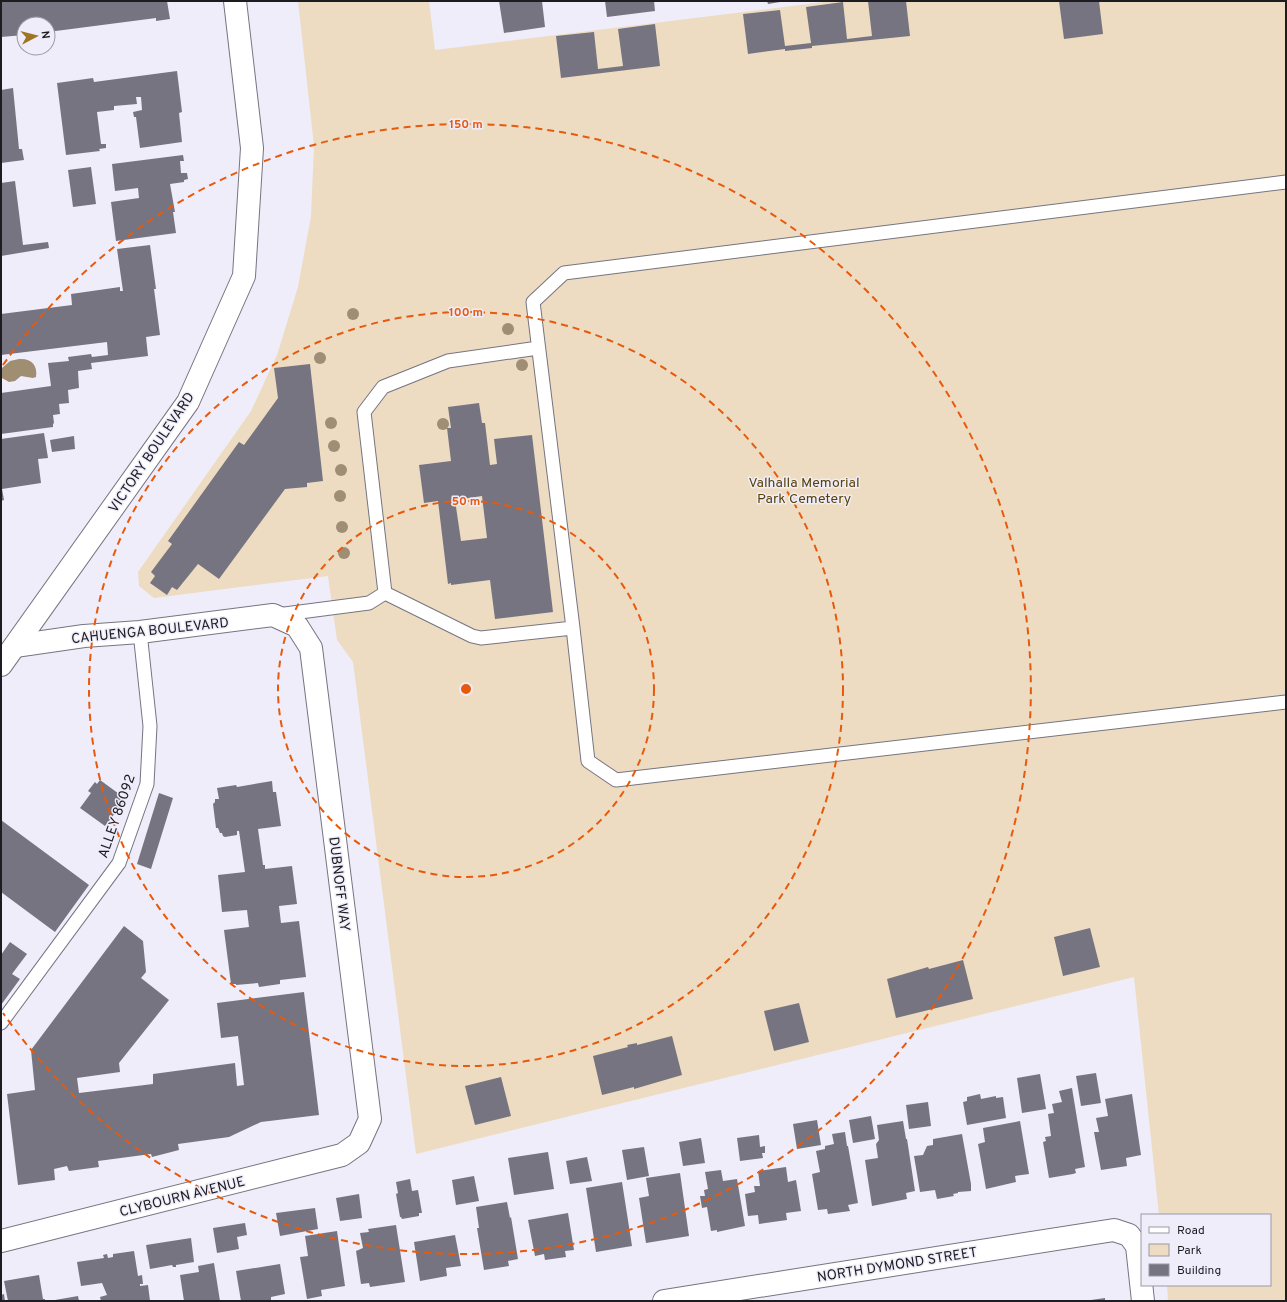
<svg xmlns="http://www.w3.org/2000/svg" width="1287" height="1302" font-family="Overpass,sans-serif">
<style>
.green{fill:#eddcc1}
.water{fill:#9f8e71}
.building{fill:#767480;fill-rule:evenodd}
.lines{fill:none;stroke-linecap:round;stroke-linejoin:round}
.lane-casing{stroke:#767480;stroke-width:15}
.street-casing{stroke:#767480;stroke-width:24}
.secondary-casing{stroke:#767480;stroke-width:24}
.lane{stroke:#fff;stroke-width:13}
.street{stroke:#fff;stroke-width:22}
.secondary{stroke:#fff;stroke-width:22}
.tree{fill:#9d8e75}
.ring{fill:none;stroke:#e8590c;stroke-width:2;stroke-dasharray:7 5}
.labels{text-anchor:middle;stroke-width:3;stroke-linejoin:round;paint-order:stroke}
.street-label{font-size:14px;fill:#1d1c21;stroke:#efedfa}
.park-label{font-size:14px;fill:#5a4109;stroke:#efedfa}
.centre{fill:#e8590c;stroke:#efedfa;stroke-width:2}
.ring-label{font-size:12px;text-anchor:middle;font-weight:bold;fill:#e8590c;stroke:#efedfa;stroke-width:3;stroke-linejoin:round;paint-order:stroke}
</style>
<rect width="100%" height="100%" fill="#efedfa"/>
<path class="green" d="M298,1H429L435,50L832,1H1286V1301H1168L1167,1285H1270V1215H1159L1134,977L416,1154L353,662L337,640L328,576L154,598L139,586L138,572L251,411L277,355L298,287L311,216L314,146Z"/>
<path class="water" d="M19,359C31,358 38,365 36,377L33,378L21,376L15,381L9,382L2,378V368L10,361Z"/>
<path class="building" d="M1,1H167L170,19L156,21V18L48,32V24H24V35L1,37Z
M499,1H542L545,27L504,33Z
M605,1H654L655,11L607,17Z
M767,1H779L780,2L768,4Z
M868,1H906L910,36L812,46V48L785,51V49L748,54L743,14L780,10L785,46L811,43L806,7L843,2L847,39L872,36Z
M1059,1H1099L1103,34L1064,39Z
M655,24L660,66L561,78L556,36L594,32L598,69L623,66L618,29Z
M177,71L182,112L179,113L182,142L140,148L136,117H134L133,112L142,110L141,97H136L137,104L114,106V110L97,112L101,144H106V148L99,149L100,151L66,155L57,83L93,78L94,82Z
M13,88L19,149H22L24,160L1,163V90Z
M183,155L184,161H180L181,173H187L188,179L184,180V182L170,184L175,212H173L176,233L116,241L111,202L139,198L138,188L115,191L112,164Z
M91,167L96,204L73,207L68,170Z
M15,181L23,245L48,242L49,248L1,256V183Z
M150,245L156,289H154L160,335L146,337L148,356L91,363L92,369L78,371L79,388L68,390L69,403L59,404L60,414L53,415L54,423L53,424V427L1,434V393L51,386L48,363L69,361L68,357L91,354L92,357L108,355L107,342L1,355V314L72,305L71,294L120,287V291H123L117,249Z
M310,364L323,481L307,483V487L285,489L219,579L198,564L177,590L172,587L167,595L150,583L155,576L151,572L172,544L168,541L239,442L244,445L278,398L274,368Z
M479,403L482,423H485L490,465L497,464L494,439L532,435L553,612L495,619L490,580L451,585V583L448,584L438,501L424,503L419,465L451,461L447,428H451L448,407ZM482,496L487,538L461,541L455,500Z
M44,433L48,458L38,459L41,483L2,489L4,500L1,501V439Z
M74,436L75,449L52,452L50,440Z
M100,780L126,799L105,826L80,808L91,793L88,791L95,782L97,784Z
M272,781L273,792H276L281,826L258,829L263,865H265V869L292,866L297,904L279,906L281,923L299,921L306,977L280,980V984L259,987L258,983L236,985V984H231L224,930L249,927L247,910L222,912L218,875L245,872L239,831H237V835L225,837L223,836L222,833H220L218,828H216L213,804L215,802V799H219L217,788L236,785L237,787Z
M159,793L173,798L151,869L137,864Z
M1,820L89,885L55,932L1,892Z
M124,926L143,941L146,972L141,978L169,1000L119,1063L120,1072L77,1078L79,1093L153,1084V1074L235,1063L237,1086L244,1085L238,1036L221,1038L217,1003L304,992L319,1115L261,1122L229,1137L178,1144L179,1150L152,1157L151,1154L98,1161L99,1167L69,1171L67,1166L54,1169L55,1180L18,1185L7,1094L35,1090L31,1050Z
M1090,928L1100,967L1063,976L1054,937Z
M10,942L27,954L12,974L20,979L1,1005V955Z
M963,960L973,999L896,1018L887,979L928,967L929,969Z
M799,1003L809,1042L774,1051L764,1011Z
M672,1036L682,1075L634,1089V1087L602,1095L593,1056L628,1047L627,1045L637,1043V1045Z
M1096,1073L1101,1103L1081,1106L1076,1076Z
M1040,1074L1046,1109L1022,1113L1017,1078Z
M501,1077L511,1116L475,1125L465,1086Z
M1072,1088L1085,1167L1075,1169L1076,1173L1073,1174L1049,1178L1043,1142L1046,1141L1045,1137L1051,1136L1048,1114L1054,1113L1052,1104L1062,1102L1059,1091Z
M980,1094L981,1099L996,1096V1098L1003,1097L1006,1118L967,1125L963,1102L967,1101V1097Z
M1132,1094L1141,1155L1126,1158L1127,1166L1101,1170L1094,1132H1099L1096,1118L1108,1116L1105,1099Z
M928,1102L931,1126L909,1129L906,1105Z
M871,1116L875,1139L853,1143L849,1120Z
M817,1120L821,1145L797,1149L793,1124Z
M903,1121L906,1139H907L915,1191L906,1193L907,1199L872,1206L865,1160L878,1158L876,1144L879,1140L877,1125Z
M1020,1121L1029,1174L1015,1176L1016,1182L986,1189L978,1144L985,1142L983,1128Z
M845,1132L847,1146H848L858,1203L848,1205L850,1211L828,1214L827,1209L818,1210L812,1174L820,1172L816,1151L825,1149V1146L834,1144L832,1134Z
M962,1134L971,1184V1191L958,1192V1193L953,1194L954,1196L937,1199L935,1190L920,1192L914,1156L923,1155L927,1146L933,1145V1139Z
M759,1135L760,1147L765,1146V1153H762L763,1158L740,1161L737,1138Z
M701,1138L705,1163L683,1166L679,1142Z
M644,1147L649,1176L627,1180L622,1150Z
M548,1152L554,1189L514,1195L508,1158Z
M587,1157L592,1181L570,1184L566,1161Z
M786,1167L788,1182L796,1180L801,1211L786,1213L787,1220L759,1224L758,1215L748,1216L745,1194L755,1192L754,1186H760L758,1171Z
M721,1170L723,1181L737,1179L745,1226L717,1232V1230L711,1231L707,1207L702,1208L700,1196H705L704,1190L708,1189L705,1172Z
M680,1173L689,1236L646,1243L639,1198L649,1196L646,1178Z
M474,1176L479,1201L456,1205L452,1180Z
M410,1179L412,1191L418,1190L422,1213H419V1216L402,1219L401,1217H400L396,1194L398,1193L396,1182Z
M622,1182L632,1246L596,1252L586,1188Z
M359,1194L362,1218L340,1221L336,1198Z
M507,1202L510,1218L511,1217L518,1259L508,1261L509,1266L484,1270L477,1228H479L476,1207Z
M315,1208L318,1229L280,1236L276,1213Z
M568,1213L574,1250L565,1251L566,1257L545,1260L544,1254L535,1256L528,1220Z
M245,1223L247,1235L237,1237L239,1249L217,1253L213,1228Z
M396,1225L405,1282L370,1287L369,1283L361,1284L356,1251L363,1248L360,1233L369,1232L368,1229Z
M337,1231L345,1286L321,1290L322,1296L307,1299L300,1257L308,1256L305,1236Z
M455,1235L461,1266L446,1268L447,1276L420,1281L414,1242Z
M191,1238L194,1262L176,1265V1267H173L172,1265L150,1269L146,1245Z
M134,1251L138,1276L142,1275L143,1284H140V1286L148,1285L150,1301H101L100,1297L107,1295L102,1283L81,1286L77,1262L104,1258L103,1255L107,1254L108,1258L113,1257V1254Z
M214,1263L220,1301H184L180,1275L199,1272L198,1266Z
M280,1264L285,1294L271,1297V1301H241L236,1271Z
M39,1275L43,1299H45V1301H8L4,1281Z
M4,1294L5,1301H1V1295Z
M78,1296L79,1301H55V1300Z
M1105,1298V1301H1091V1300Z"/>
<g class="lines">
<g class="lane-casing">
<path id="lane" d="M1286,182L564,273L533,302L573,628L588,761L616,780L1286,702
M385,593L472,636L481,638L573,628
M277,615L369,603L385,593L364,412L383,387L448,361L538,348
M1,1023L119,863L147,784L150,726L140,632"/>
</g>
<g class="street-casing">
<path id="street" d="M1,1241L342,1155L359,1143L370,1119L311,648L297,626L273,615L140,632L84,636L15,646
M664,1301L1114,1230L1129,1235L1137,1246L1143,1301"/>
</g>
<g class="secondary-casing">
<path id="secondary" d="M1,665L188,402L244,276L252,148L235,1"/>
</g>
<use href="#lane" class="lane"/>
<use href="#street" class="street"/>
<use href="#secondary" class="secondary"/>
</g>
<g class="tree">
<circle cx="353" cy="314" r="6"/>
<circle cx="508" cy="329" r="6"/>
<circle cx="320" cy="358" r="6"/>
<circle cx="522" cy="365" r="6"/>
<circle cx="331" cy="423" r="6"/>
<circle cx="443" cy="424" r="6"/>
<circle cx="334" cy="446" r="6"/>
<circle cx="341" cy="470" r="6"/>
<circle cx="340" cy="496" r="6"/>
<circle cx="342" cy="527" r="6"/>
<circle cx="344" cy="553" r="6"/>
</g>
<g class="ring">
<circle cx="466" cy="689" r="188"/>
<circle cx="466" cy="689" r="377"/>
<path d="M3 365A565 565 0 1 1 3 1013"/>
</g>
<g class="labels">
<g class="street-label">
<text transform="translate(151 452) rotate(-56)" y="5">VICTORY BOULEVARD</text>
<text transform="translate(150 630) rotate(-6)" y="5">CAHUENGA BOULEVARD</text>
<text transform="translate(116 816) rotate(-71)" y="5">ALLEY 86092</text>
<text transform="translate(340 884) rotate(83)" y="5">DUBNOFF WAY</text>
<text transform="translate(182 1196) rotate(-14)" y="5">CLYBOURN AVENUE</text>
<text transform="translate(897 1264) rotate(-9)" y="5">NORTH DYMOND STREET</text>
</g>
<g class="park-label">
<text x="804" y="487">Valhalla Memorial<tspan x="804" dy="16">Park Cemetery</tspan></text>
</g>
</g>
<circle cx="466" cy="689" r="6" class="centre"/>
<g class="ring-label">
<text x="466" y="128">150 m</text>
<text x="466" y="316">100 m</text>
<text x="466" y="505">50 m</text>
</g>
<rect width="1287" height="1302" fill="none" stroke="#1d1c21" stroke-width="4"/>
<rect x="1141" y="1214" width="130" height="72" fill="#efedfa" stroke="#9b99a3"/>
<rect x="1149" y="1227" width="20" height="6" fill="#ffffff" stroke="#9b99a3"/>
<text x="1177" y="1234" font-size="12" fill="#1d1c21">Road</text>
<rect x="1149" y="1244" width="20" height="12" fill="#eddcc1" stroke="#9b99a3"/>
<text x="1177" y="1254" font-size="12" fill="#1d1c21">Park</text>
<rect x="1149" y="1264" width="20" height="12" fill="#767480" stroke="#9b99a3"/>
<text x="1177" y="1274" font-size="12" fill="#1d1c21">Building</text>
<g transform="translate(36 36) rotate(83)"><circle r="19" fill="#efedfa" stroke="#9b99a3"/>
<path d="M0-3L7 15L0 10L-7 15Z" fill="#9e7523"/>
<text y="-6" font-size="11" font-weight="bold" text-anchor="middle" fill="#1d1c21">N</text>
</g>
</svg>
